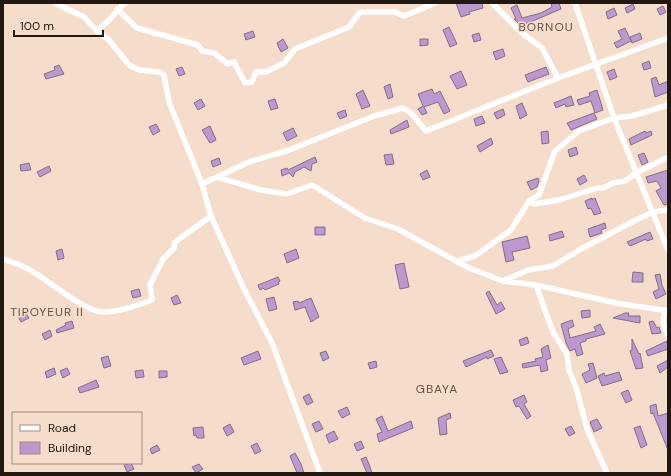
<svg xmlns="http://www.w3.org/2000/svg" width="671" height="476" font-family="'DM Sans',sans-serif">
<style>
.building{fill:#bc98cf;stroke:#7f7186}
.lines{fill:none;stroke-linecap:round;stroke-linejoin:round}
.minor{stroke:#fff;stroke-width:5.5}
.labels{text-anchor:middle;stroke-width:3;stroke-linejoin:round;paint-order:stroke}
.neighbourhood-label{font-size:12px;letter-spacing:1px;fill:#665142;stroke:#f6dccb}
</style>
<rect width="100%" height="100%" fill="#f6dccb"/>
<path class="building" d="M456,3H482L483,8L469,12L470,14L461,17Z
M551,3H559L561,9L521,26L514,19H516L511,8L517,5L522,18L541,13L552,7Z
M633,4L635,9L627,13L625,8Z
M663,6L666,12L660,15L657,9Z
M614,8L617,15L608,19L606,12Z
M449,27L457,44L450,47L443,30Z
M625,28L631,41L617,48L614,43L622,39L618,31Z
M253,31L255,37L246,40L244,34Z
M479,33L481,40L474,42L472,35Z
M640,33L642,39L632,43L630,37Z
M283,39L288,48L281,52L277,43Z
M420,39H428V45L420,46Z
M503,49L505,56L496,60L493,52Z
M649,61L651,68L644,70L642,64Z
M59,65L64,74L46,79L44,74L55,70L54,67Z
M182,67L185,74L179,76L176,69Z
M546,67L549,74L528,82L525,75Z
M614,69L617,77L610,80L607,72Z
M461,71L467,85L457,89L450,76Z
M656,77L659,85L668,81V92L655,97L651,79Z
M390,84L393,97L388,99L384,87Z
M432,89L434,94L440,91L450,111L444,114L438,102L424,107L427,113L422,115L418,109L423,106L418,94Z
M363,90L370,106L362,109L356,94Z
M597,90L603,110L595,113L591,101L579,105L577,100L590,96L589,93Z
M571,96L574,105L566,107L565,104L556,108L554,103Z
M201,99L205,106L198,110L194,103Z
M275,99L278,108L271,110L268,101Z
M522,103L527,115L520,119L516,106Z
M503,109L505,115L497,119L494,113Z
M345,110L347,116L340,119L337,113Z
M594,113L597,119L571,130L567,123Z
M482,116L485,123L476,126L474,119Z
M407,120L409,127L391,134L390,130Z
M156,124L160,131L153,135L149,127Z
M210,126L216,140L210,143L202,130Z
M293,128L297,136L287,141L283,133Z
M548,131L549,143L542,144L541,132Z
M645,131L646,133L651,131L652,135L631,145L629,139Z
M491,138L493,144L480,152L477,146Z
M576,147L578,154L570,157L568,150Z
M644,153L648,162L642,165L638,155Z
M392,154L394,164L386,165L384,155Z
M315,157L317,162L312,164L311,171L304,167L295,172L293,177L289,173L282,176L281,170L287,168L288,170Z
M219,158L221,164L213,167L211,161Z
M29,163L31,170L21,171L20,165Z
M49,166L51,171L40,177L37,172Z
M427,170L430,177L423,180L420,174Z
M668,170V204L664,205L656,191L661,188L657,181L648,183L646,177Z
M584,175L587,181L580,185L577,179Z
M538,178L539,181L537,187L531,190L527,182Z
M592,198V200L595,198L601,213L594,215L591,208L588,209L585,201Z
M605,223L606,228L601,230L602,233L590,237L588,229Z
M315,227H325V235H315Z
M562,231L564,237L550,241L549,235Z
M650,232L653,239L647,241L646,239L630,246L627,242Z
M527,236L530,248L512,252L514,260L506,262L502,242Z
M62,249L64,258L58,260L56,251Z
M296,249L299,258L287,263L284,254Z
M404,263L409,287L400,289L395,265Z
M633,272L643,273V282H632Z
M660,274L662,285L666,294L656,299L653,292L659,289L655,275Z
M278,277L280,281L278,282L279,284L265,290L263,288L260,290L258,285Z
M139,289L141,296L133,298L131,291Z
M489,291L497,305L501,302L505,309L496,314L486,293Z
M177,295L181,303L174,305L171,298Z
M274,297L277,309L269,311L266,299Z
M311,298L319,317L311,322L305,307L295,310L293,302L298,301L299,303Z
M590,310V317L582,318L581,311Z
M25,312L29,318L21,322L18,316Z
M625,313H629L628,316H640V323L613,318Z
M572,320L574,326L568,329L570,338L596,331L594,327L600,324L605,334L586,339V341L580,343L583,354L577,356L575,349L570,351L566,343L561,324Z
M72,321L74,328L57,333L56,330L66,325L65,323Z
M653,321L657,328L659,327L661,333L652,334L649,322Z
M50,330L52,336L45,340L42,334Z
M527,337L529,343L521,346L519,340Z
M632,339L639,354L640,353L643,368L636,369L630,351L632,350Z
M667,341L668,349L648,356L646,351Z
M548,345L551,358L546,360L548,370L541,372L540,365L523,368L522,364L536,361L535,359L543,357L541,349Z
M491,350L494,356L487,359V357L466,367L463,361Z
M258,351L261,359L244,365L241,358Z
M326,351L329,358L323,361L320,353Z
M108,356L111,366L104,368L101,358Z
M501,357L508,372L500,374L494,359Z
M668,360V367L660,373L657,366Z
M376,361L377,367L370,369L368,363Z
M593,363L597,378L586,383L582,374L590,370L588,364Z
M54,368L56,374L47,378L45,372Z
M67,368L70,374L63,378L60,371Z
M143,370L144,377L136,378L135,371Z
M159,371H167V377L159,378Z
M619,372L622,380L602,386L598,376L604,373L605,376Z
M96,380L99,387L80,393L78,388Z
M628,390L632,400L626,403L621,393Z
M309,394L313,402L307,405L303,397Z
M524,395L527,402L524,404L531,416L527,419L519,406L516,407L513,400Z
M656,404L658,416L668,413V450L653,413L651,414L650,406Z
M347,407L350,414L342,418L338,411Z
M450,413L451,418L446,420L447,434L440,435L438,418Z
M382,416L388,431L411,421L413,428L379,442L377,434L382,432L376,419Z
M597,419L602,428L594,432L590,422Z
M319,421L323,429L316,432L312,424Z
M230,424L234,432L227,436L223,428Z
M571,426L575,433L569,436L565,429Z
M640,426L647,445L641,448L634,428Z
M203,427L204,438H197L196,435L194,436L193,428Z
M334,431L338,439L329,443L326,435Z
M361,441L364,448L357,451L354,444Z
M257,443L261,451L255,454L251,446Z
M157,445L160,450L152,454L150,449Z
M295,453L301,464L304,473H297L290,456Z
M366,457L369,464L372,473H367L361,459Z
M131,463L134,469L127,472L124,465Z
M199,464L203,469L196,473L192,467Z"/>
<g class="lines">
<path class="minor" d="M55,3L84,17L96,30L109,40L129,65L139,70L159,72L164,75L169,102L202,184L211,216L244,289L272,343L320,473
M492,3L521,32L542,48L558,78
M575,3L614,118L668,250
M117,9L137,28L198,45L202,51L214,53L228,64L234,62L245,83L252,82L256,72H266L284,63L295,49L349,27L360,12H395L404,16L435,3
M96,30C109,24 114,12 125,3
M217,177L261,190L287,194L312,185L365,218L398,229L469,268L503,281L536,285L616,303L668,311
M202,184L249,162L289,150L374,116L403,108L411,113L426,131L558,78L668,38
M529,201L534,204L559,200L597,188H603L613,183L625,181L636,173L668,157
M3,259C11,262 19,264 26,268C46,277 83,312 104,312C118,312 139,305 152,300L150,285L163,259L174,248L175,242L211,216
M458,261L475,256L511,230L529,201L539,195L555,151L579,131L614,118L632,116L668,105
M503,281L528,270L553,266L579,250L634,221L653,212L668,210
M536,285L553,332L567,354L569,370L576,387L587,429L607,473
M665,310L663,321L668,337"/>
</g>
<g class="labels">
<g class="neighbourhood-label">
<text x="546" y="31">BORNOU</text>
<text x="47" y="316">TIPOYEUR II</text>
<text x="437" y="393">GBAYA</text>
</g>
</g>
<rect width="671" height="476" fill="none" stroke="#211812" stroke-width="8"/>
<rect x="12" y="412" width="130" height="52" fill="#f6dccb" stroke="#a18e81"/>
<rect x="20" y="425" width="20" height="6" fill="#ffffff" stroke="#a18e81"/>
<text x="48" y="432" font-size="12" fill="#211812">Road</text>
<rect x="20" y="442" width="20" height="12" fill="#bc98cf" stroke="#a18e81"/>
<text x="48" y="452" font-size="12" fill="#211812">Building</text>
<path d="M14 30v6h89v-6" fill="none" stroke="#211812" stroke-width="2"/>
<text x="20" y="30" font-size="12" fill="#211812" stroke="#f6dccb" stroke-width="3" paint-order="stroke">100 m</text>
</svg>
